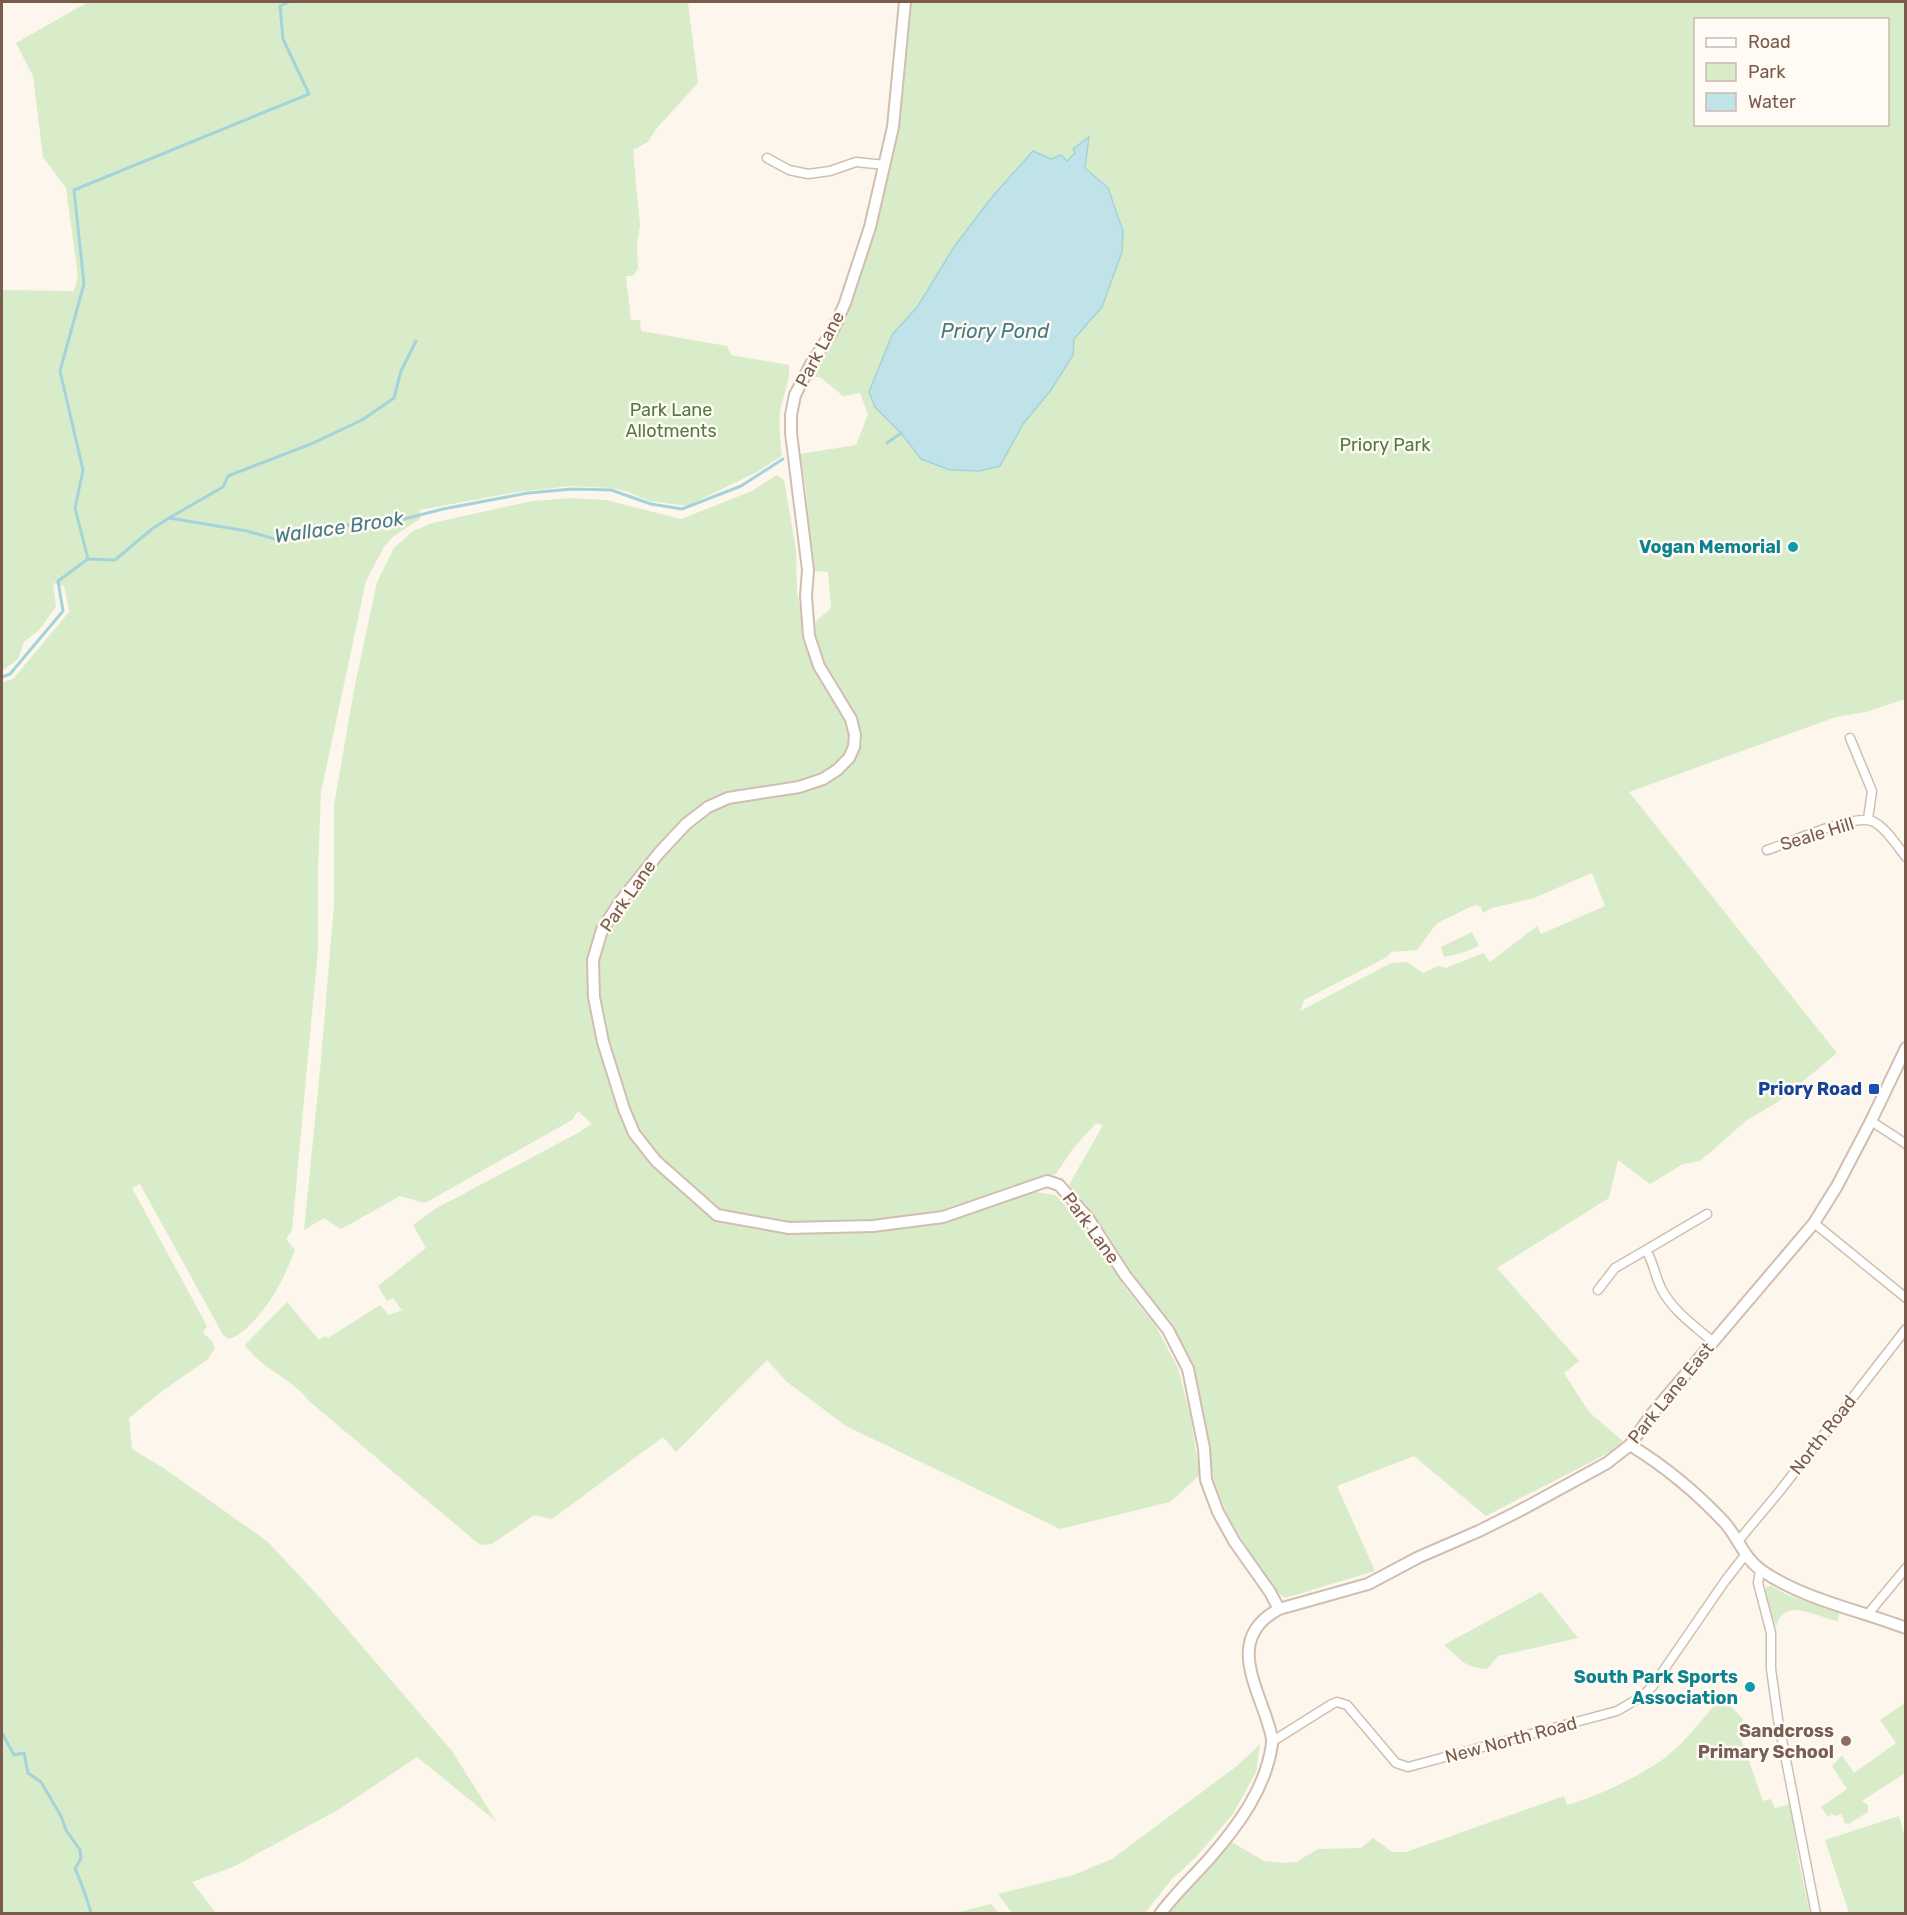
<svg xmlns="http://www.w3.org/2000/svg" width="1907" height="1915" font-family="Rubik,sans-serif">
<style>
.green{fill:#d8ecc9;fill-rule:evenodd}
.water{fill:#bfe3e8;stroke:#a5d3da;stroke-width:1.5}
.lines{fill:none;stroke-linecap:round;stroke-linejoin:round}
.stream{stroke:#a5d3da;stroke-width:3}
.minor-casing{stroke:#d1beb0;stroke-width:11}
.tertiary-casing{stroke:#d1beb0;stroke-width:14}
.minor{stroke:#fff;stroke-width:8}
.tertiary{stroke:#fff;stroke-width:10}
.culture-dot{fill:#0f9aa8;stroke:#fffaf3;stroke-width:2}
.transit-dot{fill:#1a4fb4;stroke:#fffaf3;stroke-width:2}
.education-dot{fill:#8d6e63;stroke:#fffaf3;stroke-width:2}
.labels{text-anchor:middle;stroke-width:5;stroke-linejoin:round;paint-order:stroke}
.street-label{font-size:18px;fill:#7a5c4d;stroke:#fffaf3}
.park-label{font-size:18px;fill:#537a41;stroke:#fffaf3}
.culture-label{font-size:18px;font-weight:bold;fill:#0d838f;stroke:#fffaf3;text-anchor:end}
.transit-label{font-size:18px;font-weight:bold;fill:#164399;stroke:#fffaf3;text-anchor:end}
.education-label{font-size:18px;font-weight:bold;fill:#785e54;stroke:#fffaf3;text-anchor:end}
.water-label{font-size:20px;font-style:italic;fill:#437c86;stroke:#fffaf3}
</style>
<rect width="100%" height="100%" fill="#fdf6ec"/>
<path class="green" d="M88,2H688L698,83L656,129L648,142L633,150L640,225L637,245L638,269L633,276H626L631,320H640L641,331L727,346L731,355L789,365C790,385 783,394 780,412C779,427 780,442 782,456L757,472L687,506L650,501L625,491L610,488L571,486L517,492L420,510V519L394,536L384,547L366,581L321,792L318,868V949L292,1230L286,1239L295,1250C283,1280 274,1299 252,1323C244,1330 239,1336 229,1339L223,1335L140,1184L132,1188L207,1326L203,1333L212,1341L215,1348L208,1359L161,1392L129,1418L132,1449L165,1469L267,1541L323,1601L452,1751L496,1821L417,1757L338,1810L233,1867L192,1882L216,1913H2V682L13,679L69,612L64,586L53,583L56,607L39,630L24,642L18,659L2,671V290L74,291L78,276L66,188L43,157L33,76L16,43Z
M909,2H1905V699L1866,712L1836,717L1629,792L1837,1053L1778,1102L1747,1120L1700,1161L1683,1164L1650,1184L1618,1160L1609,1198L1497,1268L1579,1361L1564,1373L1589,1412L1623,1441L1612,1451L1486,1516L1414,1456L1337,1486L1375,1571L1285,1598L1271,1587L1229,1518L1214,1483L1203,1412L1194,1365L1169,1322L1131,1271L1091,1211L1069,1185L1103,1125L1096,1123L1072,1150L1056,1174L1039,1178L954,1210L873,1221L821,1222L818,1233L881,1231L951,1220L1028,1191L1056,1195L1099,1244L1126,1289L1155,1325L1178,1368L1190,1414L1200,1475L1170,1502L1060,1529L846,1426L787,1382L767,1360L676,1452L663,1437L552,1519L534,1515L492,1544L480,1545L309,1401C292,1378 261,1369 245,1345L287,1302L319,1340L325,1336L328,1338L380,1305L389,1315L402,1310L393,1298L387,1301L378,1286L426,1248L413,1225L435,1209L576,1134L592,1124L578,1111L572,1120L425,1203L400,1196L341,1229L324,1218L304,1230L321,1060L334,904V805L355,685L377,582L394,548L413,531L432,523L532,501L571,498L606,500L681,519L752,491L777,475L784,480L796,550L797,592L804,632L831,608L828,572L812,571L806,490L800,454L856,445L868,414L860,393L843,396L820,377H810L841,324L890,165L895,140ZM1696,20H1888V124H1696ZM1592,873L1605,906L1541,934L1537,926L1490,962L1483,953L1446,968L1438,966L1423,973L1407,962L1391,963L1300,1011L1304,1000L1387,957L1391,952L1417,950L1437,923L1475,905L1480,906L1483,913L1492,908L1534,898Z
M1472,932L1479,946L1462,953L1444,957L1441,947Z
M1767,1586H1771L1788,1595L1839,1613L1838,1621C1815,1617 1785,1595 1776,1627C1772,1615 1762,1598 1767,1586Z
M1541,1592L1578,1638L1498,1656L1487,1669C1463,1667 1462,1660 1444,1645Z
M1721,1697L1743,1719L1740,1736L1763,1801L1771,1799L1775,1808L1790,1804L1799,1863L1810,1913L1165,1914L1210,1868L1230,1841L1264,1861L1283,1863L1296,1862L1318,1849L1361,1848L1373,1838L1392,1852H1406L1564,1796L1567,1805C1598,1796 1629,1781 1656,1764C1678,1751 1704,1718 1721,1697Z
M1905,1703V1773L1862,1801L1868,1805V1812L1849,1824L1845,1823L1841,1813L1837,1816L1832,1814L1828,1817L1821,1807L1847,1789L1832,1766L1842,1755L1854,1773L1896,1743L1880,1720Z
M1260,1744L1256,1772L1233,1814L1196,1857L1172,1879L1145,1913H1012L998,1894L1073,1875L1112,1859L1237,1766Z
M1899,1816L1905,1838V1913H1849L1825,1840Z
M991,1904L999,1913H955Z"/>
<path class="water" d="M1089,137L1085,168L1108,188L1123,231L1122,252L1102,307L1074,339L1073,355L1051,390L1023,424L1000,466L980,471L950,470L921,459L901,433L875,407L869,392L892,335L918,306L954,247L992,197L1033,151L1051,159L1061,155L1067,161L1075,153L1073,149Z"/>
<g class="lines">
<path class="stream" d="M887,443L901,433
M169,518L223,487L228,476L311,444L362,420L394,398L401,371L416,341
M88,559L75,508L83,470L60,371L84,284L74,190L309,94L283,39L280,6L289,2
M2,677L10,674L63,611L58,581L88,559L115,560L152,529L169,518L247,531L278,540L316,528L341,525H381L443,509L528,493L572,489L611,490L651,504L682,509L741,486L783,459
M2,1644V1646
M2,1733L14,1755L24,1753L28,1773L41,1782L61,1816L66,1830L80,1850L81,1858L75,1869C77,1872 91,1909 91,1914"/>
<g class="minor-casing">
<path id="minor" d="M767,158L789,170L808,174L830,171L856,162L885,165
M1850,738L1872,791L1868,819
M1767,850C1789,843 1856,812 1874,822C1887,829 1897,846 1906,857
M1871,1121L1906,1144
M1707,1214L1646,1250C1654,1263 1655,1277 1662,1290C1674,1312 1695,1326 1713,1342
M1814,1223L1906,1298
M1598,1290L1615,1268L1646,1250
M1739,1540L1779,1492L1906,1329
M1760,1570L1758,1583L1771,1633V1669L1778,1719L1816,1914
M1868,1614L1906,1568
M1273,1741L1332,1704L1337,1702L1347,1705L1396,1763L1408,1767L1617,1711L1641,1697L1652,1687L1725,1581L1746,1554"/>
</g>
<g class="tertiary-casing">
<path id="tertiary" d="M905,2L893,127L870,227L845,303L833,330L811,364L795,395L791,415V433L808,570L806,596L809,636L819,666L851,719L855,735L854,747L849,758L837,770L823,779L799,787L728,798L708,807L686,824L659,853L619,903L602,930L593,960L594,997L603,1042L624,1109L634,1133L656,1161L717,1215L789,1228L873,1226L943,1217L1047,1181L1059,1185L1088,1218L1125,1275L1168,1330L1188,1369L1204,1448L1206,1480L1218,1512L1234,1541L1270,1592L1279,1609
M1630,1445C1666,1467 1697,1493 1725,1523C1738,1538 1745,1559 1761,1570C1802,1599 1859,1610 1906,1628
M1160,1914C1175,1894 1193,1877 1209,1859C1238,1826 1266,1788 1272,1744C1273,1735 1268,1725 1266,1717C1252,1677 1230,1635 1279,1609L1368,1584L1419,1557L1479,1531L1521,1510L1607,1463L1630,1445L1651,1415L1814,1223L1837,1186L1871,1121L1906,1048"/>
</g>
<use href="#minor" class="minor"/>
<use href="#tertiary" class="tertiary"/>
</g>
<g class="culture-dot">
<circle cx="1793" cy="547" r="6"/>
<circle cx="1750" cy="1687" r="6"/>
</g>
<rect class="transit-dot" x="1868" y="1083" width="12" height="12" rx="3"/>
<circle class="education-dot" cx="1846" cy="1741" r="6"/>
<g class="labels">
<g class="street-label">
<text transform="translate(820 349) rotate(-62)" y="6">Park Lane</text>
<text transform="translate(1817 834) rotate(-17)" y="6">Seale Hill</text>
<text transform="translate(628 896) rotate(-55)" y="6">Park Lane</text>
<text transform="translate(1091 1228) rotate(54)" y="6">Park Lane</text>
<text transform="translate(1671 1393) rotate(-51)" y="6">Park Lane East</text>
<text transform="translate(1823 1435) rotate(-52)" y="6">North Road</text>
<text transform="translate(1511 1740) rotate(-15)" y="6">New North Road</text>
</g>
<g class="park-label">
<text x="671" y="416">Park Lane<tspan x="671" dy="21">Allotments</tspan></text>
<text x="1385" y="451">Priory Park</text>
</g>
<g class="culture-label">
<text x="1781" y="553">Vogan Memorial</text>
<text x="1738" y="1683">South Park Sports<tspan x="1738" dy="21">Association</tspan></text>
</g>
<g class="transit-label">
<text x="1862" y="1095">Priory Road</text>
</g>
<g class="education-label">
<text x="1834" y="1737">Sandcross<tspan x="1834" dy="21">Primary School</tspan></text>
</g>
<g class="water-label">
<text x="995" y="338">Priory Pond</text>
<text transform="translate(339 527) rotate(-8)" y="7">Wallace Brook</text>
</g>
</g>
<rect width="1907" height="1915" fill="none" stroke="#7a5c4d" stroke-width="6"/>
<rect x="1694" y="18" width="195" height="108" fill="#fffaf3" stroke="#cabbb1" stroke-width="1.5"/>
<rect x="1706" y="38" width="30" height="9" fill="#ffffff" stroke="#cabbb1" stroke-width="1.5"/>
<text x="1748" y="48" font-size="18" fill="#7a5c4d">Road</text>
<rect x="1706" y="63" width="30" height="18" fill="#d8ecc9" stroke="#cabbb1" stroke-width="1.5"/>
<text x="1748" y="78" font-size="18" fill="#7a5c4d">Park</text>
<rect x="1706" y="93" width="30" height="18" fill="#bfe3e8" stroke="#cabbb1" stroke-width="1.5"/>
<text x="1748" y="108" font-size="18" fill="#7a5c4d">Water</text>
</svg>
